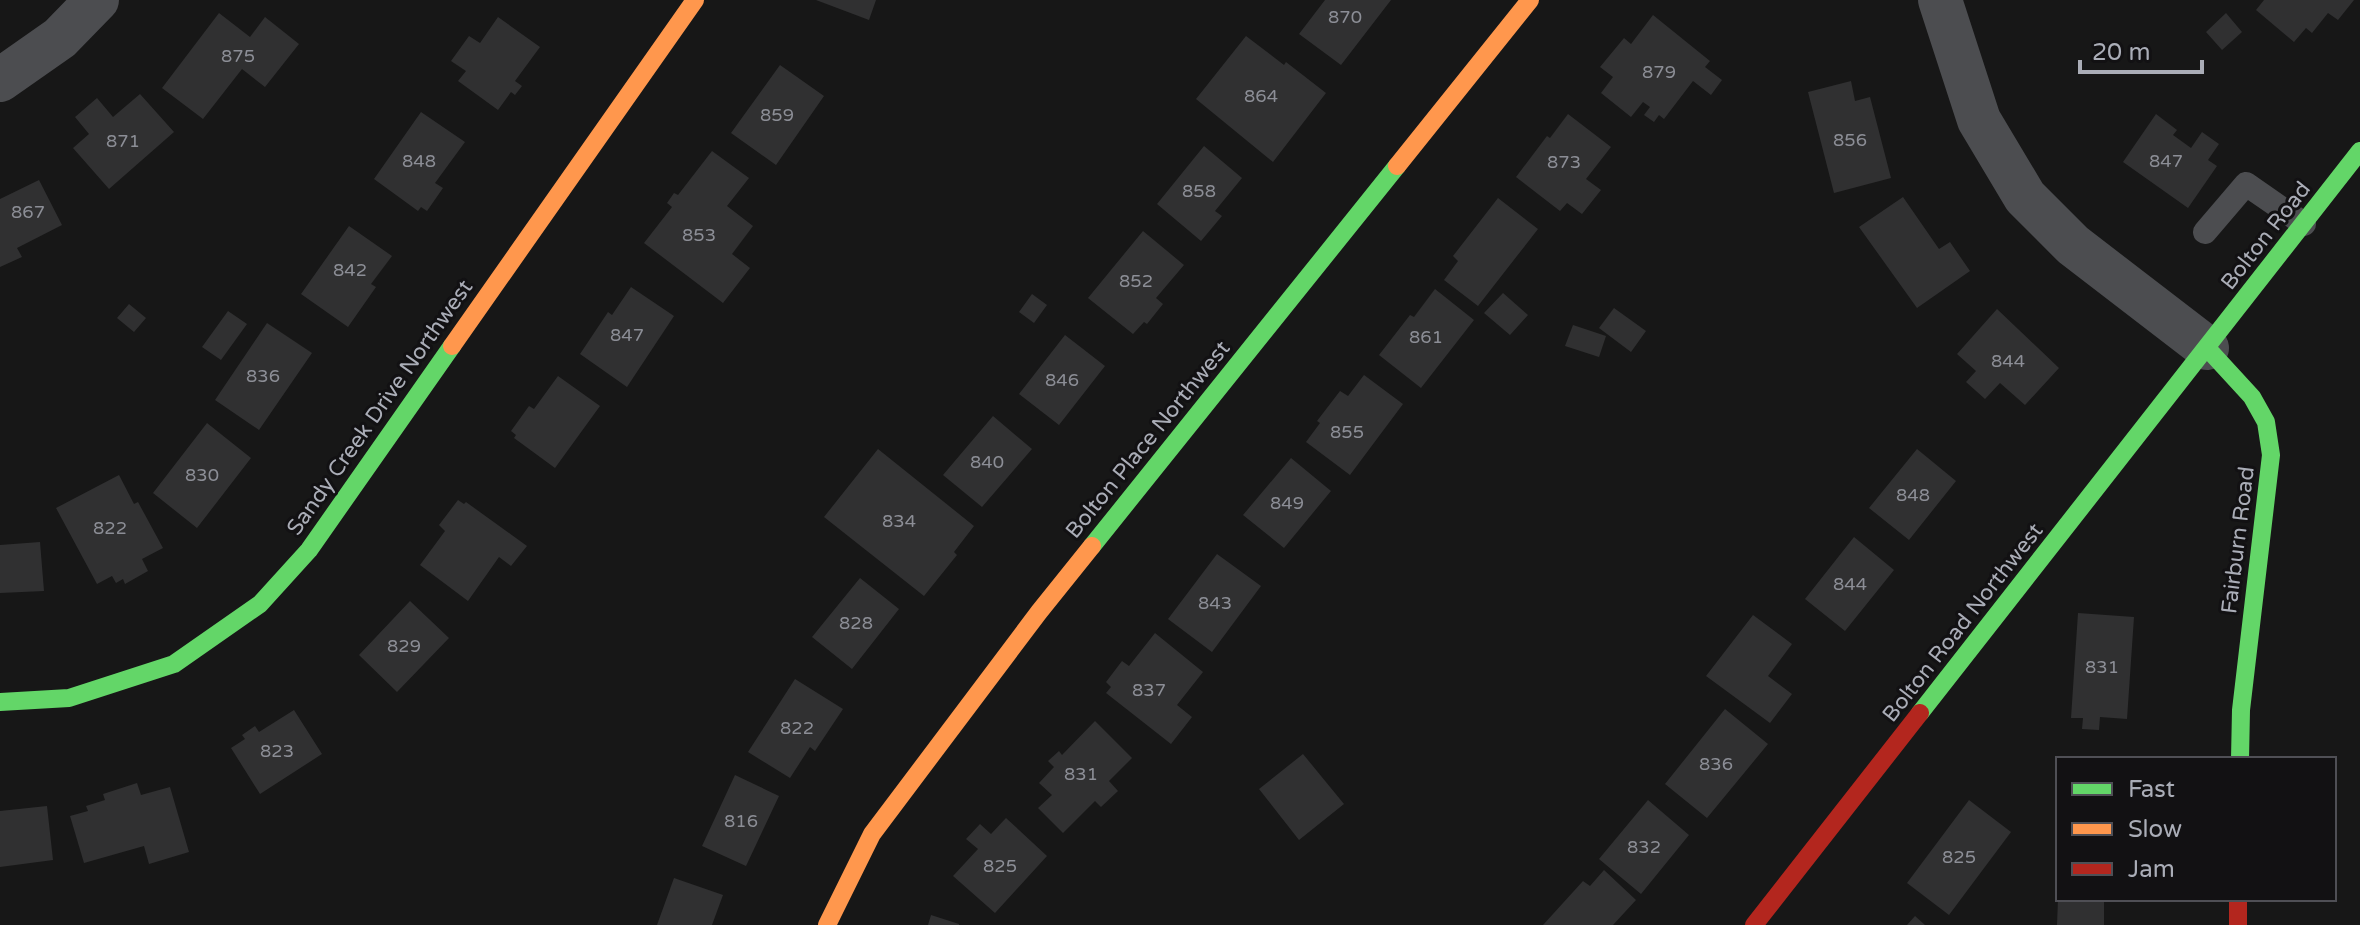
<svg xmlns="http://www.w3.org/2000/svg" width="2360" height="925" font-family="'Varela Round',sans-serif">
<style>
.building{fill:#303031}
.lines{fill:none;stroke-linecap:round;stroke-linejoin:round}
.lane{stroke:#4c4d50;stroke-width:24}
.street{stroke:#4c4d50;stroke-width:44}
.fast{stroke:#63d668;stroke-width:18}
.slow{stroke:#ff974d;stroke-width:18}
.jam{stroke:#b3261e;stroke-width:18}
.labels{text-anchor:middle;stroke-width:6;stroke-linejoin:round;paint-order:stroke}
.number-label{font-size:18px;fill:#8c8e96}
.street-label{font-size:22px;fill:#aaadb7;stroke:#121113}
</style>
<rect width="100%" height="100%" fill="#171717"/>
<path class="building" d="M816,0H876L869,20Z
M1325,0H1391L1341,65L1299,34Z
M2264,0H2354L2338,20L2328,13L2312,33L2306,28L2294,42L2256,10Z
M219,13L250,37L265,17L299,44L265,87L242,69L203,119L162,88Z
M2226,13L2242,32L2222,50L2206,32Z
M1653,15L1710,61L1705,67L1722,80L1711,95L1693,81L1664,119L1659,115L1654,122L1644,115L1650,107L1643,102L1631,117L1601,93L1613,77L1600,67L1624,38L1631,44Z
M498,17L540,47L515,81L522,86L515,95L511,92L498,110L458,81L466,71L451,61L469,36L480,43Z
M1246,36L1284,65L1286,62L1326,93L1273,162L1196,99Z
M780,65L824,96L776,165L731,133Z
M1851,81L1855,101L1870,97L1891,178L1834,193L1808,92Z
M140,94L174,132L109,189L73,148L89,134L75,117L97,98L113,117Z
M421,112L465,142L435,183L443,188L427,211L421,207L418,211L374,179Z
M1568,114L1611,147L1586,179L1601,190L1582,214L1567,203L1560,211L1516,177L1547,136L1550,138Z
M2156,114L2177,130L2173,135L2191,148L2202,132L2219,144L2208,160L2217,166L2188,208L2123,162Z
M1204,146L1242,178L1215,211L1222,216L1201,241L1157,204Z
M712,151L749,178L727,206L753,226L732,254L750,268L723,303L644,243L672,207L667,203L674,193L678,195Z
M39,180L62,225L17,248L22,257L0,267V199Z
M1903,197L1939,249L1950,242L1970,271L1917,308L1859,227Z
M1498,198L1538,229L1478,306L1444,280L1458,261L1453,256Z
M349,226L392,256L371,284L376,287L348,327L301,294Z
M1143,231L1184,265L1156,298L1163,304L1147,324L1144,322L1133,334L1088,298Z
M631,287L674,316L627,387L580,354L608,312L612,315Z
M1435,289L1474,320L1421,388L1379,355L1410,315L1414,317Z
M1503,293L1528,315L1510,335L1484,313Z
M1032,294L1047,305L1034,323L1019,312Z
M129,304L146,318L134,332L117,318Z
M1614,308L1646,331L1631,352L1599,328Z
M1997,309L2059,368L2025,405L2000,383L1985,399L1966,382L1976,371L1957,354Z
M228,311L247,324L221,360L202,347Z
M267,323L312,353L259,430L215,400Z
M1573,325L1606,336L1599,357L1565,346Z
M1065,335L1105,366L1059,425L1019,394Z
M1364,375L1403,404L1350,475L1306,442L1320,423L1317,421L1340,391L1348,396Z
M558,376L600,406L555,468L514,438L516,435L511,431L529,406L534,409Z
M993,416L1032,449L982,507L943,475Z
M207,423L251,458L197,528L153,493Z
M878,449L974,526L954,552L957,555L924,596L824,517Z
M1917,449L1956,481L1909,540L1869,508Z
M1291,458L1331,491L1284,548L1243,515Z
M119,475L134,504L138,502L163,548L142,559L148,571L125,584L123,579L116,583L112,576L97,584L56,508Z
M458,500L464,504L466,502L527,546L511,566L499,557L468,601L420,565L445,531L439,525Z
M1854,537L1894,570L1845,631L1805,599Z
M40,542L44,591L0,593V545Z
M1217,554L1261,586L1212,652L1168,619Z
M860,578L899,609L852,669L812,637Z
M410,601L449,638L397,692L359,655Z
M2078,613L2134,617L2127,719L2100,717L2099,730L2082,729L2083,718H2071Z
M1753,615L1792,644L1768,676L1792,694L1770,723L1706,676Z
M1155,633L1203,672L1177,705L1192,717L1171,744L1106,693L1111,687L1106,682L1122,661L1129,666Z
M795,679L843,709L815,751L810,747L790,778L748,752Z
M1725,709L1768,744L1707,818L1665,784Z
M294,710L322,754L260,794L231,748L245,739L242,735L255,726L259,732Z
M1095,721L1132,758L1109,781L1118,791L1101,807L1095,801L1063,833L1038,808L1052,795L1039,783L1054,767L1048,761L1059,751L1062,755Z
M1303,754L1344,804L1299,840L1259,789Z
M735,775L779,796L746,866L702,846Z
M137,783L141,795L170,787L189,852L149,864L144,846L84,863L70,816L88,811L86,806L105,800L103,794Z
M1648,800L1689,835L1641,894L1599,859Z
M1969,800L2011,832L1949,915L1907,883Z
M47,806L53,860L0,867V811Z
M1006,818L1047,856L995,913L953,876L978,849L966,839L980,824L991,834Z
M1604,870L1636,900L1613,925H1543L1583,881L1590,886Z
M674,878L723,895L712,925H657Z
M2058,899H2104V925H2057Z
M931,915L959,924V925H928Z
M1915,916L1925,925H1907Z"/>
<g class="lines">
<path class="lane" d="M2205,232L2246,184L2304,224"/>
<path class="street" d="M1940,0L1979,120L2025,197L2073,245L2207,348
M0,80L60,38L97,0"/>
<path class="fast" d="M2207,348L2252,397L2266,422L2271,455L2241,710L2240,759
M1092,546L1397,166
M0,702L69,698L174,664L260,604L309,550L452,346
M1920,713L2360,151"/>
<path class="slow" d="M1397,166L1530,0
M452,346L695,0
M827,925L872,834L1039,612L1092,546"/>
<path class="jam" d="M2238,899V925
M1754,925L1920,713"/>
</g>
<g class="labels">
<g class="number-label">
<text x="1345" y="23">870</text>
<text x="238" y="62">875</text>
<text x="1659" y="78">879</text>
<text x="1261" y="102">864</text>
<text x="777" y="121">859</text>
<text x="1850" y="146">856</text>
<text x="123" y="147">871</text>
<text x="419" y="167">848</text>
<text x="2166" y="167">847</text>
<text x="1564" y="168">873</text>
<text x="1199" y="197">858</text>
<text x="28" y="218">867</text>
<text x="699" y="241">853</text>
<text x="350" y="276">842</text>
<text x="1136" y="287">852</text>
<text x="627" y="341">847</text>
<text x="1426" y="343">861</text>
<text x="2008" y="367">844</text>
<text x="263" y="382">836</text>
<text x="1062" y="386">846</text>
<text x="1347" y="438">855</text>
<text x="987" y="468">840</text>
<text x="202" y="481">830</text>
<text x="1913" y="501">848</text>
<text x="1287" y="509">849</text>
<text x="899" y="527">834</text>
<text x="110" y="534">822</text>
<text x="1850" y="590">844</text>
<text x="1215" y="609">843</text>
<text x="856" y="629">828</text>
<text x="404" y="652">829</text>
<text x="2102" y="673">831</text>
<text x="1149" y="696">837</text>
<text x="797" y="734">822</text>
<text x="277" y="757">823</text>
<text x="1716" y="770">836</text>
<text x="1081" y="780">831</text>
<text x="741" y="827">816</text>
<text x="1644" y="853">832</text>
<text x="1959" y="863">825</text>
<text x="1000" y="872">825</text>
</g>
<g class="street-label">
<text transform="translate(2265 235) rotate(-52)" y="8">Bolton Road</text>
<text transform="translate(379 407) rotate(-55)" y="8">Sandy Creek Drive Northwest</text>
<text transform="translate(1147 439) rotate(-51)" y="8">Bolton Place Northwest</text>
<text transform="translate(2237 540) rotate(-83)" y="8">Fairburn Road</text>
<text transform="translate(1962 622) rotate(-52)" y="8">Bolton Road Northwest</text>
</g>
</g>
<rect x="2056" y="757" width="280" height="144" fill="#121113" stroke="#4f4f55" stroke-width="2"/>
<rect x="2072" y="783" width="40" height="12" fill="#63d668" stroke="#4f4f55" stroke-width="2"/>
<text x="2128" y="797" font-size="24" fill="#aaadb7">Fast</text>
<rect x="2072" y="823" width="40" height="12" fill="#ff974d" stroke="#4f4f55" stroke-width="2"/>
<text x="2128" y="837" font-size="24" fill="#aaadb7">Slow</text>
<rect x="2072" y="863" width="40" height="12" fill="#b3261e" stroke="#4f4f55" stroke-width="2"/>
<text x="2128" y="877" font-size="24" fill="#aaadb7">Jam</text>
<path d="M2080 60v12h122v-12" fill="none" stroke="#aaadb7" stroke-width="4"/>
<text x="2092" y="60" font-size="24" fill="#aaadb7" stroke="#121113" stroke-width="6" paint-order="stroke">20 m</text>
</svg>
